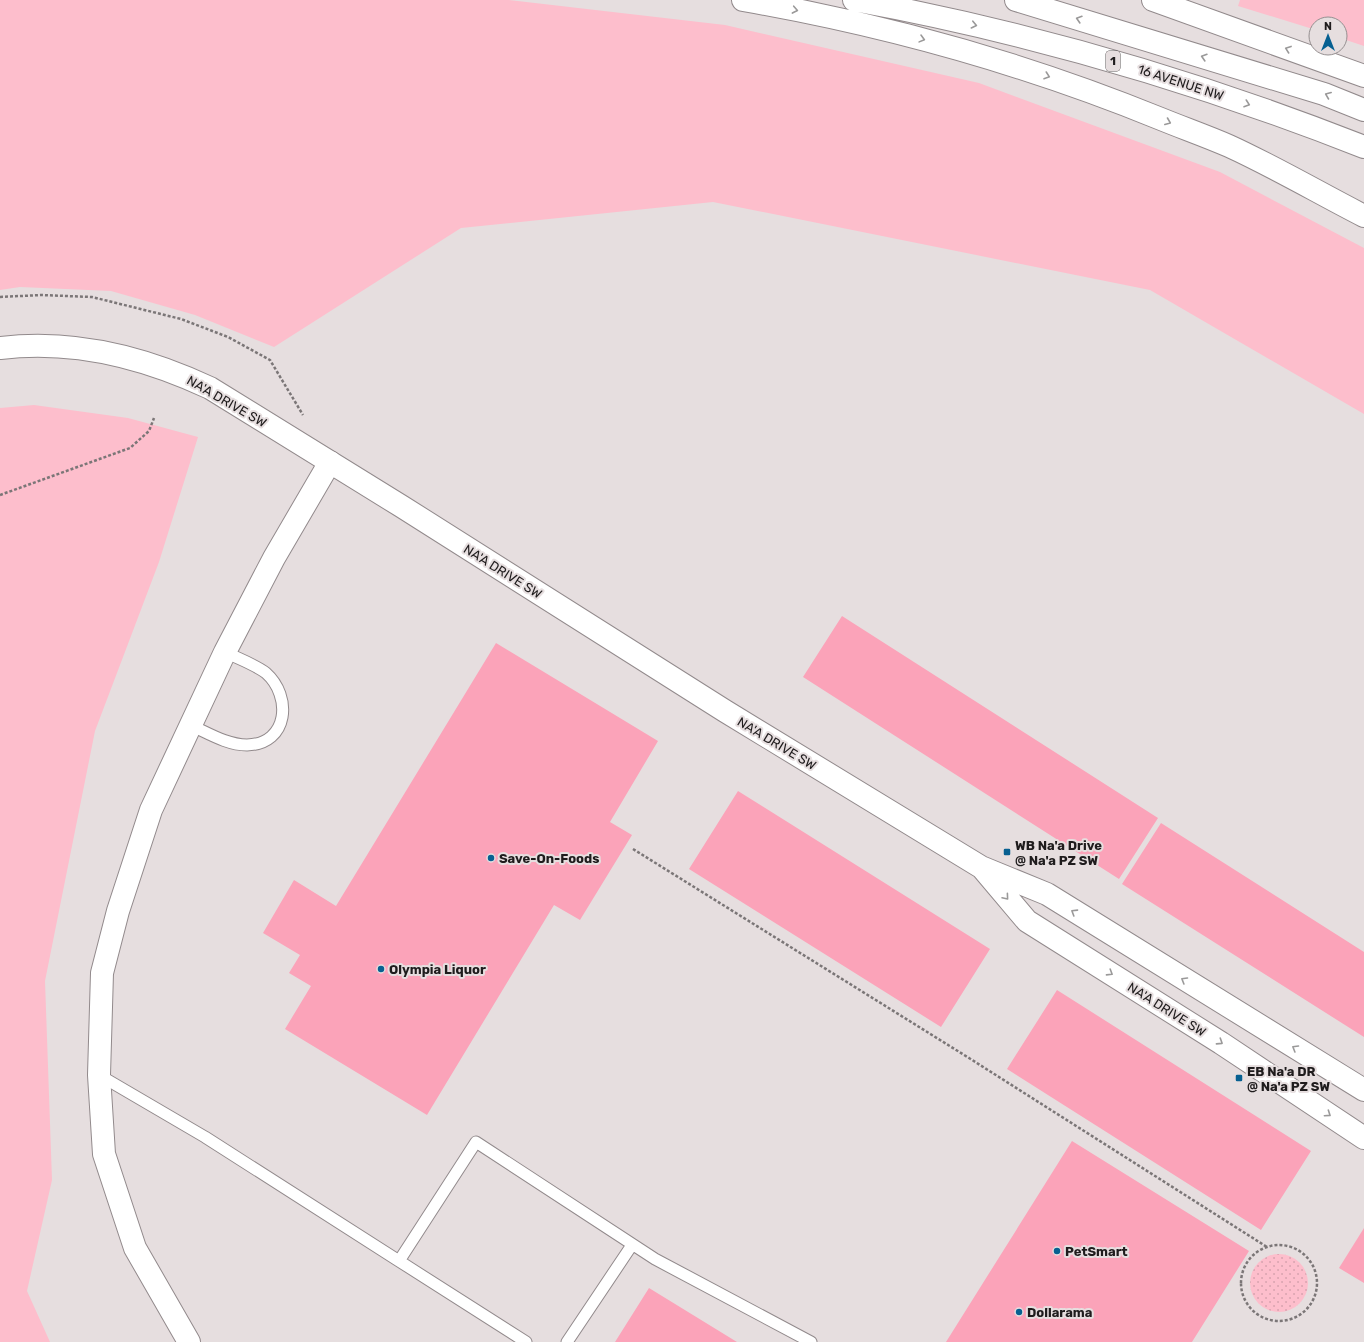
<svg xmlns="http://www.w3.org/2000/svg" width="1364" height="1342" font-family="Rubik,sans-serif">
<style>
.grass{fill:url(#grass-dots)}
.park{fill:#fdbecc}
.building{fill:#fba3b9}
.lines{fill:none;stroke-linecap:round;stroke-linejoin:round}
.lane-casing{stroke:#928a8c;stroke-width:13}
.street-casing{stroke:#928a8c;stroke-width:24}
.secondary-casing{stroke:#928a8c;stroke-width:24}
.highway-casing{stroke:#928a8c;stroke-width:24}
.path{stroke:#7b7677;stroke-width:2.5;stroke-dasharray:3 2;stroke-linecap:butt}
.lane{stroke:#fff;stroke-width:11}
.street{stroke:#fff;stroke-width:22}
.secondary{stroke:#fff;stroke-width:22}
.highway{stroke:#fff;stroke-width:22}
.oneway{stroke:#9a9999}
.poi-dot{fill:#076091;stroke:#e6dedf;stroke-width:1.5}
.labels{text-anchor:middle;stroke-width:4;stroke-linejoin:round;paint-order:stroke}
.shield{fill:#e6dedf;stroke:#5b5657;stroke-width:1}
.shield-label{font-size:12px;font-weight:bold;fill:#1f1c1d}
.street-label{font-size:13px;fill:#1f1c1d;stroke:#e6dedf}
.poi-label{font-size:13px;font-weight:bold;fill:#1f1c1d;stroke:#e6dedf;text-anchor:start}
</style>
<defs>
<pattern id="grass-dots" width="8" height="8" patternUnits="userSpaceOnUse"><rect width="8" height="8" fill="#fdbecc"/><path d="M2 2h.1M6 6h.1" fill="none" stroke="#d8a3af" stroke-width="1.8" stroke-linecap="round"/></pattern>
</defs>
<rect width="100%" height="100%" fill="#e6dedf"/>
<path class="grass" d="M1250 1283a29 29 0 1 1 58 0a29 29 0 1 1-58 0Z"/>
<path class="park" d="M0,0H509L725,25L979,83L1220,172L1364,248V414L1150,290L713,202L461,228L274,347L195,315L111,291L20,287L0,290Z
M1240,0H1364V46L1340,38V24H1316V30L1238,6Z
M34,405L128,418L198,437L159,562L95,731L45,981L52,1180L27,1291L50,1342H0V408Z"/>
<path class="building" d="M842,616L1158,818L1119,879L803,677Z
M496,643L658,741L610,822L632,835L580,920L554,905L427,1115L285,1029L311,986L289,973L300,955L263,933L294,880L336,906Z
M738,791L990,949L941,1027L689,869Z
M1161,823L1364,952V1037L1122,884Z
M1057,990L1311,1151L1261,1230L1007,1069Z
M1072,1141L1249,1251L1192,1342H946Z
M1364,1228V1283L1339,1268Z
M649,1288L737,1342H615Z"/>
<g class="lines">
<g class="lane-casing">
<path id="lane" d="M190,725C208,733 227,745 247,745C289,744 292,696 266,673C256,665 237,658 225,652
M99,1075L205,1137L399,1261
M526,1342L399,1261L476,1142L655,1259L811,1342
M567,1342L632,1245"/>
</g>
<g class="street-casing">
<path id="street" d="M189,1342L135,1248L104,1154L99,1075L102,973L118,911L151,810L225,652L274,558L330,462"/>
</g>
<g class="secondary-casing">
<path id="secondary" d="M0,348C73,339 144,357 210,388L401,506L725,711L981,867L1047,894L1364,1090
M983,869L1027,921L1221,1043L1364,1138"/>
</g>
<g class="highway-casing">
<path id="highway" d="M743,0C887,25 1026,64 1161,119C1183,128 1206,136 1229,146C1275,167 1319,193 1364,216
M854,0C1028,32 1199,82 1364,147
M1016,0L1324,94L1364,110
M1153,0L1364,76"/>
</g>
<path class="path" d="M0,297L41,295L92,297L181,319L228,337L270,360L303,415
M0,495L130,448L149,431L154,418
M633,849L969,1058L1267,1247
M1241 1283a38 38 0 1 1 76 0a38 38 0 1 1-76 0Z"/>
<use href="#lane" class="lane"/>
<use href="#street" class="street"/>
<use href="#secondary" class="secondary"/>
<use href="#highway" class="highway"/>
</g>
<defs><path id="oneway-chevron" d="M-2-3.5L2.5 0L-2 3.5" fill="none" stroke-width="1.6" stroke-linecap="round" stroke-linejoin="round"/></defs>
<g class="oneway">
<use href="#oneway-chevron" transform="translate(795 10) rotate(11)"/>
<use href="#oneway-chevron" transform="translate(1079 19) rotate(-163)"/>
<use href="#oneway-chevron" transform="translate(974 25) rotate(13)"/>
<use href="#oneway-chevron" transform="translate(922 39) rotate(15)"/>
<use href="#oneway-chevron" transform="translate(1288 49) rotate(-160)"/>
<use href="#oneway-chevron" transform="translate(1204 57) rotate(-163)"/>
<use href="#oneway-chevron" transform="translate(1047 76) rotate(19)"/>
<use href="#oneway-chevron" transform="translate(1328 95) rotate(-158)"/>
<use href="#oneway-chevron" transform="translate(1247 104) rotate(19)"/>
<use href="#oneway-chevron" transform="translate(1168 122) rotate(22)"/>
<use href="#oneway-chevron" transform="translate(1006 897) rotate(50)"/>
<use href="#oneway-chevron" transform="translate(1074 912) rotate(-148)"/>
<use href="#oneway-chevron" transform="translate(1110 973) rotate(32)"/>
<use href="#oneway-chevron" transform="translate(1184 980) rotate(-149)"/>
<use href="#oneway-chevron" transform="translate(1220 1042) rotate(33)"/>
<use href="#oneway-chevron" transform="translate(1295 1048) rotate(-149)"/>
<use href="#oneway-chevron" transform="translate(1328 1114) rotate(34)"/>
</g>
<g class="poi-dot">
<rect x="1003" y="848" width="8" height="8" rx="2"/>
<circle cx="491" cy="858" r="4"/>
<circle cx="381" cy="969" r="4"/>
<rect x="1235" y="1074" width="8" height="8" rx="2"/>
<circle cx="1057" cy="1251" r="4"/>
<circle cx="1019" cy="1312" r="4"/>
</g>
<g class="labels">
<rect class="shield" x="1106" y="51" width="14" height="20" rx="3"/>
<g class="shield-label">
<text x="1113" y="65">1</text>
</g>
<g class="street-label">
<text transform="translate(1181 82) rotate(18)" y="5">16 AVENUE NW</text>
<text transform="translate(227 401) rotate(30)" y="5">NA'A DRIVE SW</text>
<text transform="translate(503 571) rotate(32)" y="5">NA'A DRIVE SW</text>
<text transform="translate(777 743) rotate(31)" y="5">NA'A DRIVE SW</text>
<text transform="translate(1167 1009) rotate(32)" y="5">NA'A DRIVE SW</text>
</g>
<g class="poi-label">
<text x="1015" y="850">WB Na'a Drive<tspan x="1015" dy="15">@ Na'a PZ SW</tspan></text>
<text x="499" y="863">Save-On-Foods</text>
<text x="389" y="974">Olympia Liquor</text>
<text x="1247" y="1076">EB Na'a DR<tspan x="1247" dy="15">@ Na'a PZ SW</tspan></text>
<text x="1065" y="1256">PetSmart</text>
<text x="1027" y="1317">Dollarama</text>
</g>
</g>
<g transform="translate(1328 36)"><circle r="19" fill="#e6dedf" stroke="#969091"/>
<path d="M0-3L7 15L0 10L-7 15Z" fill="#076091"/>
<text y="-6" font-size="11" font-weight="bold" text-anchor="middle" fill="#1f1c1d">N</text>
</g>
</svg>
